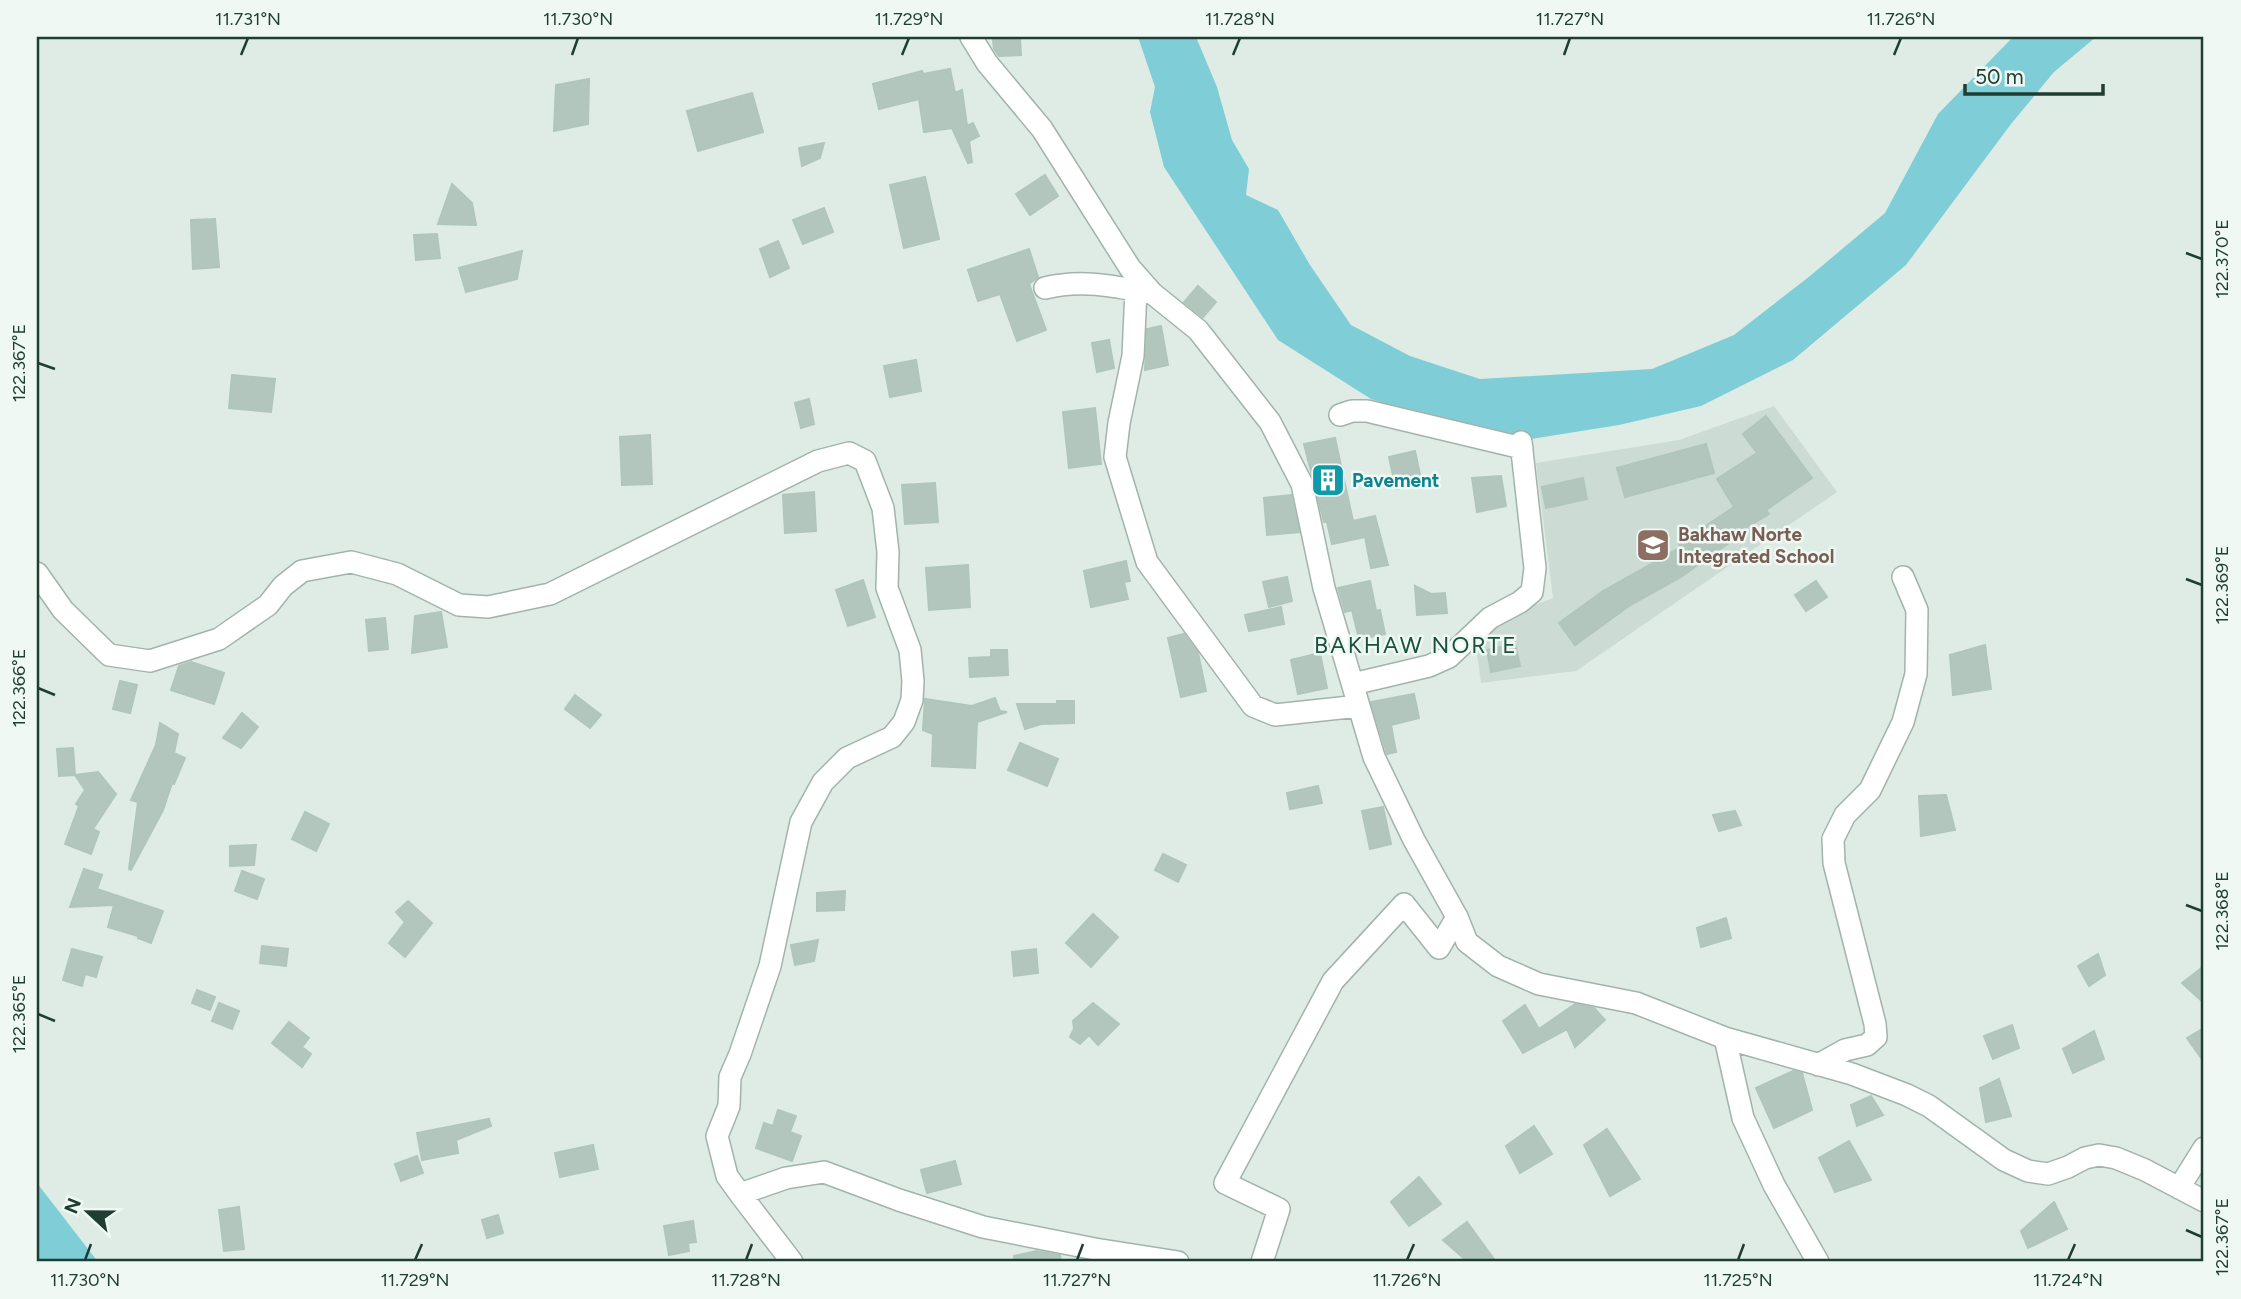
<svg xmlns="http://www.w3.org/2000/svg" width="2241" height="1299" font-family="Figtree,sans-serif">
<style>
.built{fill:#ccdbd4}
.water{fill:#7fced7}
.building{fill:#b3c6be;stroke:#b0c6bc;stroke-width:2}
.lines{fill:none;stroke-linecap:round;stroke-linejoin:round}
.minor-casing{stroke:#a1b4ac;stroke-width:24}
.minor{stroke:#fff;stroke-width:21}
.ticks{fill:none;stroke:#1e3d33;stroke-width:2.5}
.labels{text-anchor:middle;stroke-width:5;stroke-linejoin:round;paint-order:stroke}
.culture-label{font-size:19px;font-weight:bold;fill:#0d838f;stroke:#eff8f3;text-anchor:start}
.education-label{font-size:19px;font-weight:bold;fill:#785e54;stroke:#eff8f3;text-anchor:start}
.quarter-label{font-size:23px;letter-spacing:2px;fill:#185140;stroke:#eff8f3}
.neatline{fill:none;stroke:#1e3d33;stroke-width:2.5}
.ticks-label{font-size:18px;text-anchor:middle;fill:#1e3d33}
</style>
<rect width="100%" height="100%" fill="#deece5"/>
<path class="built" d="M1774,406L1837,492L1576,671L1481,683L1476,647L1494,621L1553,598L1536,463L1679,440Z"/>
<path class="water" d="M1138,37H1196L1217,87L1232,140L1249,169L1246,195L1278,210L1310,265L1351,325L1410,356L1480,379L1652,369L1734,335L1810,276L1885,213L1938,114L2013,37H2096L2054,72L2011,124L1906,265L1793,360L1701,406L1619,425L1531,439L1463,429L1371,399L1278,340L1164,167L1150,112L1155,87Z
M37,1183L98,1262H37Z"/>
<path class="building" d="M1020,38L1021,55L999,56L994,49L993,40Z
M950,69L955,93L962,90L967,126L973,123L979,136L969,141L972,162L968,163L952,128L924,132L919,99L879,109L873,84L922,71L923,74Z
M589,79L588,124L554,131L556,85Z
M752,93L763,132L698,151L687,111Z
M824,143L820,158L802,166L799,148Z
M1045,175L1058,196L1030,215L1016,194Z
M925,177L939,239L904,248L890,185Z
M452,184L472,203L476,225L438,224Z
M824,208L833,232L803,244L793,220Z
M215,219L219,267L193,269L191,220Z
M437,234L440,258L416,260L414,235Z
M778,241L789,268L770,277L760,249Z
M1029,249L1038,277L1029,284L1046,330L1017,341L1000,294L978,301L968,270Z
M522,251L517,279L466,292L459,268Z
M1198,286L1216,302L1203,317L1184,302Z
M1161,326L1168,365L1145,370L1147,329Z
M1109,340L1114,368L1097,372L1092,343Z
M916,360L921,391L890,397L884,366Z
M232,375L275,379L271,412L229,408Z
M809,399L814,424L801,428L795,403Z
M1095,408L1101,464L1069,468L1063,412Z
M1766,416L1812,478L1766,510L1769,514L1727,539L1729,543L1681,577L1629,606L1575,645L1559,623L1603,591L1681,547L1679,544L1734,507L1717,479L1757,453L1743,434Z
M650,435L652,484L622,485L620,437Z
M1335,438L1353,521L1375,516L1388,565L1371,568L1365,537L1332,544L1327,522H1324L1304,444Z
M1706,444L1714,473L1625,497L1617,468Z
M1415,451L1422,484L1396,489L1389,457Z
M1501,476L1506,506L1477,512L1472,478Z
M1583,478L1587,499L1546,508L1542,487Z
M935,483L938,522L905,524L902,485Z
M814,492L816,531L785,533L783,495Z
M1291,495L1299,532L1267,535L1264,498Z
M1126,561L1130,581L1124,582L1128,599L1091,607L1084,571Z
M968,565L970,607L929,610L926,568Z
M1287,577L1292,601L1269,607L1263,582Z
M863,580L875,617L848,626L836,590Z
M1370,581L1376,611L1380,610L1385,634L1359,639L1352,610L1345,612L1338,588Z
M1816,581L1827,597L1806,611L1795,595Z
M1415,586L1431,594L1445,593L1447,613L1417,615Z
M1281,607L1284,624L1249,631L1245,615Z
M441,612L447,647L412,653L415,616Z
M385,618L388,649L369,651L366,620Z
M1184,634L1198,653L1206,691L1181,697L1168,638Z
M1515,644L1520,666L1491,672L1487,650Z
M1985,645L1991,689L1953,695L1950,655Z
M991,650H1007L1008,675L970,677L969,658L991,657Z
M1320,653L1327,688L1298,694L1291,660Z
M191,662L224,673L214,704L171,690L179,666Z
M120,681L137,685L130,713L113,709Z
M1414,694L1419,718L1391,725L1396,752L1387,754L1371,702Z
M575,695L601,715L590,728L565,709Z
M995,698L1000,711L1007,712L977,722L975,768L932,766L933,734L923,730L925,699L972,706Z
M1057,701H1074V723L1041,724L1025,729L1017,704H1057Z
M242,713L258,727L241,748L223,738Z
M160,723L178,734L174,753L185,758L174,784L172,783L163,810L131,870L129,869L138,802L131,800L156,745Z
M1020,743L1058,759L1047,786L1008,770Z
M73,748L75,775L59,776L57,749Z
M98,772L116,794L93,829L99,832L91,854L65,844L79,806L76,804L85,790L75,775Z
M1318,786L1322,803L1290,809L1287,793Z
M1946,795L1955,830L1921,836L1919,796Z
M1383,807L1391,844L1370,849L1362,811Z
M1735,811L1741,825L1719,831L1713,815Z
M305,812L329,824L316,851L292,839Z
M256,845L254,865L230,866V846Z
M1163,854L1186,865L1178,882L1155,870Z
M84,869L102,875L97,889L163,911L151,943L138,938V936L108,927L114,905L70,907Z
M242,871L264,879L257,899L235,891Z
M845,891L844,910L817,911V893Z
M408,901L432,923L405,957L389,943L405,922L396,912Z
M1093,914L1118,937L1091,967L1066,943Z
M1726,918L1731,938L1701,947L1697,928Z
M818,940L814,961L795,965L791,945Z
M262,946L288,949L286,966L260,963Z
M72,949L102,957L96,977L85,974L82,986L63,980Z
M1036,949L1038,973L1014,976L1012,952Z
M2098,954L2105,975L2089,986L2078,966Z
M2204,966V1003L2182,983Z
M197,990L215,997L210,1010L192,1003Z
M219,1003L239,1011L232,1029L212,1021Z
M1093,1003L1119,1024L1098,1045L1089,1035L1080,1044L1070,1037L1074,1029L1073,1021Z
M1575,1004L1594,1008L1605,1020L1575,1047L1567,1029L1523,1053L1503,1021L1525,1005L1539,1029Z
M289,1022L309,1038L302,1047L311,1054L302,1067L272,1043Z
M2012,1025L2019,1048L1993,1059L1984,1036Z
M2204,1028V1062L2187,1038Z
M2094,1031L2104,1059L2073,1073L2063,1049Z
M1793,1071L1802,1073L1812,1110L1774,1128L1756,1088Z
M1999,1079L2011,1116L1986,1122L1980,1088Z
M1871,1096L1883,1115L1857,1126L1851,1105Z
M778,1110L796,1116L790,1132L801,1136L792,1161L756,1148L764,1123L773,1126Z
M489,1119L491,1126L456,1140L458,1153L422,1160L417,1133Z
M1534,1126L1552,1154L1520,1173L1506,1146Z
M1607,1129L1640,1179L1610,1196L1584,1145Z
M1849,1141L1871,1180L1835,1192L1819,1158Z
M593,1145L598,1169L560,1177L555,1153Z
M417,1156L423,1173L401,1181L395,1164Z
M955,1161L961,1184L927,1193L921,1170Z
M1419,1177L1441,1204L1409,1226L1391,1202Z
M2054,1202L2067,1229L2028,1248L2021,1231Z
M239,1207L244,1249L224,1251L219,1210Z
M498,1215L503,1233L487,1238L482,1220Z
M693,1221L696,1242L688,1243L689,1251L669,1255L664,1226Z
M1467,1222L1496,1262H1468L1443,1240Z
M1037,1251L1060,1255L1061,1262H1015L1014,1256Z"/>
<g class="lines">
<g class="minor-casing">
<path id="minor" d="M971,37L987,63L1042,129L1130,268L1152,293L1198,330L1270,422L1302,484L1324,588L1374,757L1414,840L1457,917L1467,942L1498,966L1539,984L1636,1003L1725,1038L1852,1074L1907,1095L1929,1106L2004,1160L2028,1171L2048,1174L2068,1167L2085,1158L2099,1155L2116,1158L2145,1170L2204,1201
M1045,288C1081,279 1114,286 1150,293
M1136,290L1133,356L1119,423L1115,457L1147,562L1253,706L1275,715L1359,706
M1340,415L1352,411H1367L1522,448
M37,573L63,610L109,655L150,661L219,639L268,605L283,586L302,571L351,562L397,574L459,605L488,607L550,594L818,461L849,453L865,461L883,508L888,552L887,588L910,650L913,681L912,700L904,722L892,737L847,758L823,782L801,822L770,966L740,1054L730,1077L729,1106L717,1136L727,1176L740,1194L786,1178L824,1172L899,1200L983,1227L1095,1249L1178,1262
M1353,684L1429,666L1449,657L1490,618L1520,602L1532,592L1535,568L1521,442
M1725,1038L1743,1118L1774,1185L1818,1262
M1818,1065L1845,1050L1867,1045L1876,1037L1875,1024L1834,863L1833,839L1845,815L1870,790L1903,722L1916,674L1917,610L1903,577
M2179,1188L2204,1148
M740,1194L792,1262
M1262,1262L1279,1209L1225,1183L1333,981L1404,904L1439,948L1457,917"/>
</g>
<use href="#minor" class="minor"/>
</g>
<path class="ticks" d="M241,55L248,38M572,55L578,38M902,55L909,38M1233,55L1240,38M1564,55L1570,38M1894,55L1901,38M2186,253L2202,259M38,363L55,369M2186,579L2202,585M38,688L55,695M2186,905L2202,911M38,1014L55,1021M2186,1230L2202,1237M85,1260L91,1244M415,1260L422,1244M746,1260L752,1244M1077,1260L1083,1244M1407,1260L1414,1244M1738,1260L1744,1244M2068,1260L2075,1244"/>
<defs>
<g id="building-square" transform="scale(1.75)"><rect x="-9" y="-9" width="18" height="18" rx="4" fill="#0f9aa8" stroke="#eff8f3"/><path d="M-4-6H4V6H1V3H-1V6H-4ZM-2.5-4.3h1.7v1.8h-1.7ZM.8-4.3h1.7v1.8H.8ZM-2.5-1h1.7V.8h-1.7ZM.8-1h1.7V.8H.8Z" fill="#fff"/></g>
<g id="school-square" transform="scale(1.75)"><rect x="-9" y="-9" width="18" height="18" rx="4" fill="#8d6e63" stroke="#eff8f3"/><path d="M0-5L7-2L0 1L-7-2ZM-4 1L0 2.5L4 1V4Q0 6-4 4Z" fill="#fff"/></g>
</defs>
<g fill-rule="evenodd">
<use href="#building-square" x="1328" y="480"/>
<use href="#school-square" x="1653" y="545"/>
</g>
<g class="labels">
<g class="culture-label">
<text x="1352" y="487">Pavement</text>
</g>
<g class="education-label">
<text x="1678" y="541">Bakhaw Norte<tspan x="1678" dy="22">Integrated School</tspan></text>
</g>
<g class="quarter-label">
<text x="1416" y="653">BAKHAW NORTE</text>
</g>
</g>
<rect width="2241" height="1299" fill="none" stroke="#eff8f3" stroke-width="77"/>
<g transform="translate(88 1212) rotate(292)" stroke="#eff8f3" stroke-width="5" paint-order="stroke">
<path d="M0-5L12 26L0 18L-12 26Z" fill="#1e3d33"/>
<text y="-10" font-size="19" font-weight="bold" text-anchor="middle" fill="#1e3d33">N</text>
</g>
<path d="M1965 84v10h138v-10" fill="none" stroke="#1e3d33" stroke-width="3.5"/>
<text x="1975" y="84" font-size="21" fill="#1e3d33" stroke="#eff8f3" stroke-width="5" paint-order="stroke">50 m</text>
<rect x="38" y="38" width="2164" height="1222" class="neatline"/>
<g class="ticks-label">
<text x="248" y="25">11.731°N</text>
<text x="578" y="25">11.730°N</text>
<text x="909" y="25">11.729°N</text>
<text x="1240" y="25">11.728°N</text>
<text x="1570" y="25">11.727°N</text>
<text x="1901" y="25">11.726°N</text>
<text transform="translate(2222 259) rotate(-90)" y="6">122.370°E</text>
<text transform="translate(19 363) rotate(-90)" y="6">122.367°E</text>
<text transform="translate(2222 585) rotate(-90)" y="6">122.369°E</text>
<text transform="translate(19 688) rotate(-90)" y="6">122.366°E</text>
<text transform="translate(2222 911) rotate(-90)" y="6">122.368°E</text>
<text transform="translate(19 1014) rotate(-90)" y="6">122.365°E</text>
<text transform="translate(2222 1237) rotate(-90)" y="6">122.367°E</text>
<text x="85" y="1286">11.730°N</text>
<text x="415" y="1286">11.729°N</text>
<text x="746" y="1286">11.728°N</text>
<text x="1077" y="1286">11.727°N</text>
<text x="1407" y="1286">11.726°N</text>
<text x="1738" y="1286">11.725°N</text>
<text x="2068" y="1286">11.724°N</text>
</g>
</svg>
